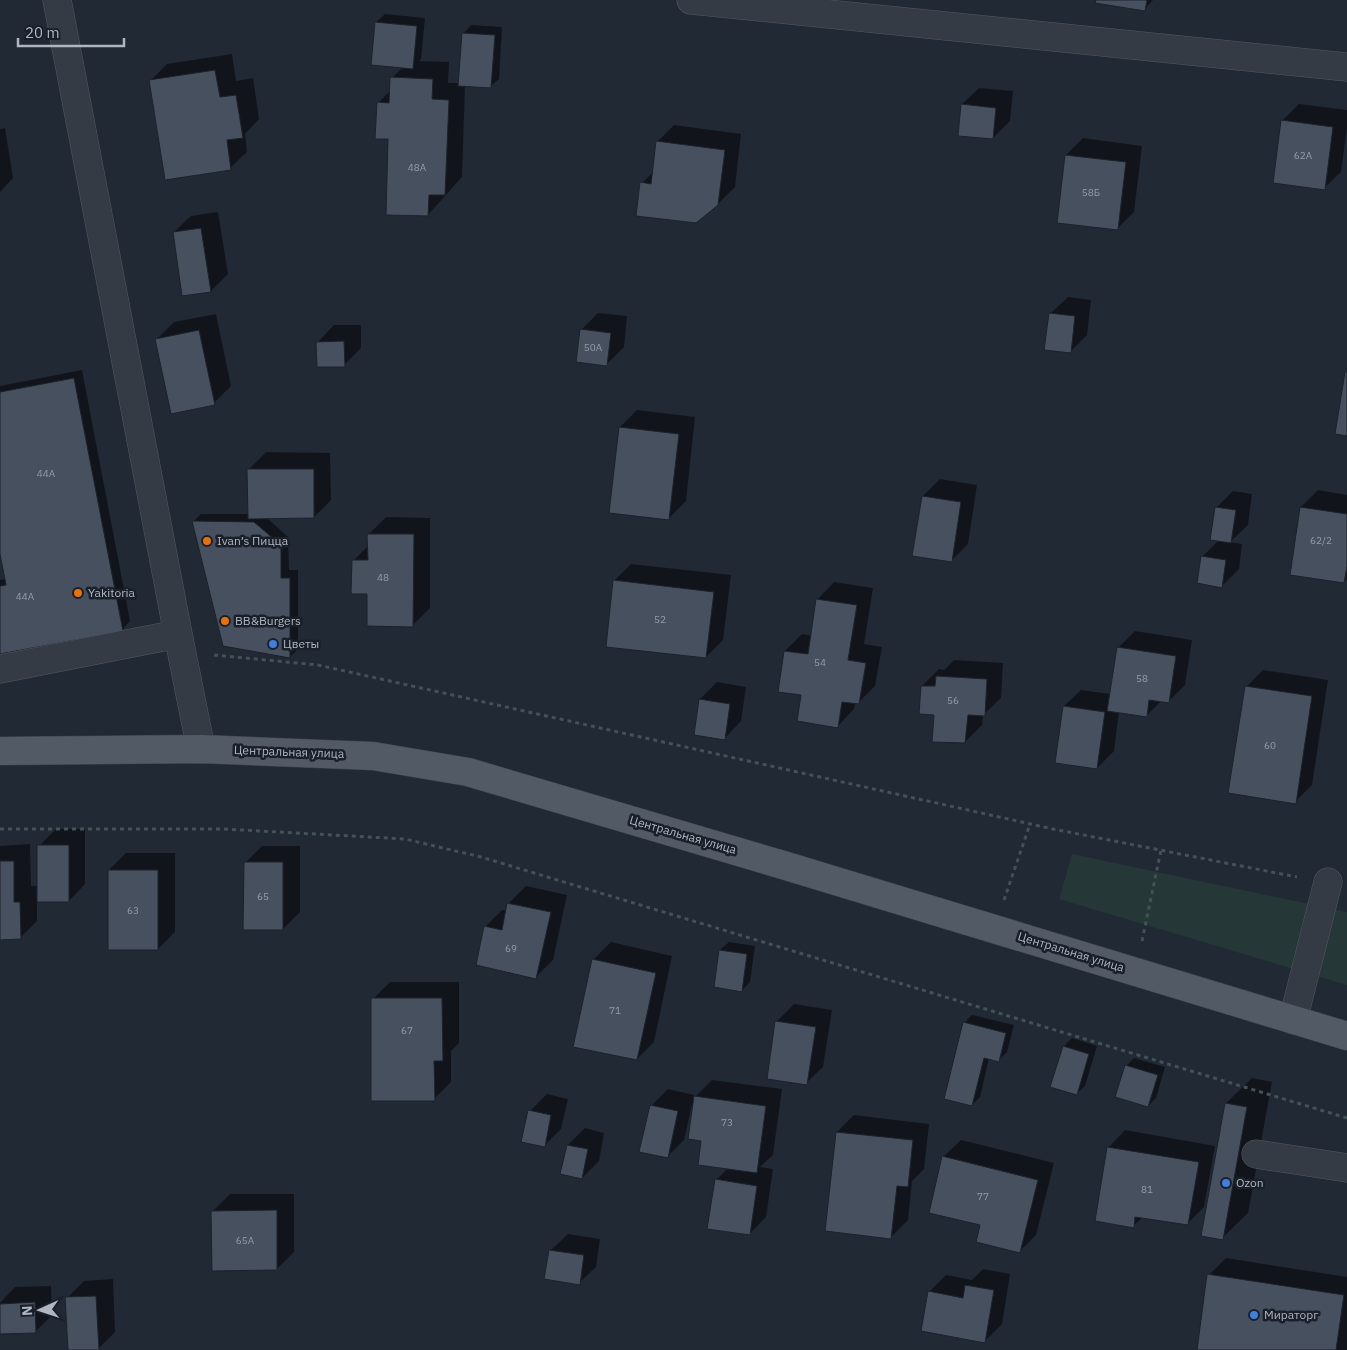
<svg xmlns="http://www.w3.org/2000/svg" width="1347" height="1350" font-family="'IBM Plex Sans',sans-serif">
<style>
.green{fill:#263737}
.shadow{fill:#0007}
.building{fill:#47505e;stroke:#1c222b}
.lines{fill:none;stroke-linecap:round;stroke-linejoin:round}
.minor-casing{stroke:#525963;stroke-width:29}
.major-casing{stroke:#3e444e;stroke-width:29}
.path{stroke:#425255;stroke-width:3;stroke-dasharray:4 4;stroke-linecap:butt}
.minor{stroke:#343b45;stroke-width:28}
.major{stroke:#525a65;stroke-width:28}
.food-dot{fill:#e8710a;stroke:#1a2029;stroke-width:2}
.shop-dot{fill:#3f7fe0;stroke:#1a2029;stroke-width:2}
.labels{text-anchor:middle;stroke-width:5;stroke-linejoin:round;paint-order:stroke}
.number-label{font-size:10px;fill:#949ca9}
.poi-label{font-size:12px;fill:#aeb6c2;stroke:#1a2029;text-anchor:start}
.street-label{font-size:12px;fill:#aeb6c2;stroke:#1a2029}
</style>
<rect width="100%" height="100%" fill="#212934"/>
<path class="green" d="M1072,854L1347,912V985L1059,899Z"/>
<path class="shadow" d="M1097,0H1153L1145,9Z
M385,14L425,18L421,59L419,61L449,62L448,83H460L463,34L471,25L502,27L499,79L490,87L465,85L462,177L428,215L390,138L378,103L391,90L392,78L403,67L376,22Z
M232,54L236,81L253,78L259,119L245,134L247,152L230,168L150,81L167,64Z
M979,88L1013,91L1010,121L993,138L962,104Z
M1299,104L1347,110V128L1341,172L1324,188L1282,121Z
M674,125L741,134L735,187L718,204L642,183L654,171L657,142Z
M5,128L13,178L0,192V129Z
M1083,138L1142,146L1134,212L1117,229L1066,155Z
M218,212L228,274L211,291L174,232L191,216Z
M1068,297L1091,300L1087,335L1070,352L1051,313Z
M598,313L627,316L624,347L607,364L581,330Z
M216,314L231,386L214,403L157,339L174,322Z
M334,325H361V348L344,365L318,342Z
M82,370L130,621L122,630L0,653V580L6,579L0,547V386Z
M637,410L695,417L686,501L669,518L620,427Z
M266,452L330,453L331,500L314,517H266L288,537L289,570H298V649L290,657L193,522L201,514H249V469Z
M940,479L977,485L968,544L951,561L914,555L923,496Z
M1318,490L1347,495V579L1344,582L1301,507Z
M1233,491L1252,494L1248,525L1230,542L1242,544L1239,569L1222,586L1202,557L1219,540L1216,508Z
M386,517L430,518V608L413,625L368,593L353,561L369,545V534Z
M631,564L731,575L723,640L706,657L614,581Z
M834,582L873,588L864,644L882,647L875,686L858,703H855L854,709L838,726L803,694L785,651L802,634L812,636L818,599Z
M1135,631L1192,640L1185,685L1168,702L1161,701L1147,715L1119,711L1114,751L1097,768L1064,706L1081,690L1111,694L1118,648Z
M954,660L1003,663L1001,698L983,715L982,725L965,742L922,686L939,669L944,670Z
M1263,670L1328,680L1312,785L1295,802L1246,687Z
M717,682L746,687L741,721L725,738L700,699Z
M56,829H85V884L69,901H37V921L20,938H0V846L30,844L31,886H38L39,846Z
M262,846H300V912L283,929L245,863Z
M126,853H175V932L158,949L109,870Z
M526,886L567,895L553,960L536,977L485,927L502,910L507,911L509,903Z
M611,942L672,956L654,1042L637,1059L575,1046L594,959Z
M729,942L755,946L750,982L742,990L715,986L720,950Z
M390,982H459V1043L451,1051V1082L434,1099L373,999Z
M794,1004L832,1010L823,1067L806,1083L777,1021Z
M972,1015L1014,1025L1007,1052L998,1061L989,1058L980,1097L972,1105L964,1023Z
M1072,1038L1097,1046L1085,1086L1076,1094L1052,1087L1064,1046Z
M1134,1058L1165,1067L1156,1098L1148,1106L1126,1066Z
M1252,1078L1272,1082L1248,1213L1222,1238L1226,1103Z
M712,1080L782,1089L773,1155L760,1167L773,1169L766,1217L749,1234L716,1180L728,1168L703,1140L694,1105H692L684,1140L667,1157L651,1106L668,1089L694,1095L693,1099Z
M547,1094L568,1099L561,1129L544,1146L530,1111Z
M854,1115L929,1124L924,1169L912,1181L908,1220L891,1237L837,1132Z
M585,1128L604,1133L599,1161L582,1178L568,1145Z
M1125,1130L1215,1146L1204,1207L1187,1224L1143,1217L1133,1226L1109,1147Z
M961,1140L1054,1163L1036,1235L1019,1252L982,1224L944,1156Z
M230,1194H294V1252L277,1269L213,1211Z
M568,1234L600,1239L596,1267L579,1283L551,1250Z
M1226,1258L1347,1277V1350H1199L1209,1275Z
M983,1269L1010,1274L1002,1324L985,1341L929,1292L946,1275L972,1280Z
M113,1279L115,1332L98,1349L69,1350L67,1298L84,1281Z
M51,1286L52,1315L35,1332L0,1333V1303L15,1287Z"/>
<path class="building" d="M1096,0H1147L1145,11L1095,3Z
M375,22L417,26L413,69L371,65Z
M462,33L495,35L491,88L458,86Z
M215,70L220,97L236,95L243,138L227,140L231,170L165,180L149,80Z
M390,77L433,79L432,99L449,100L445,195H429L428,216L386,215L388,139H375L377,102L389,103Z
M961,104L996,108L993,139L958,136Z
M1281,120L1333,127L1325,190L1273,183Z
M656,141L725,150L718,205L696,223L636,216L640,182L651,184Z
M1065,155L1126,162L1118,230L1057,223Z
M201,228L211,292L182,296L173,232Z
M1049,313L1075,316L1071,353L1044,350Z
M580,329L611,333L607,366L576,362Z
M199,330L215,405L171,414L155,339Z
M344,341L345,367H317L316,342Z
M1345,372H1347V436L1335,434Z
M74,378L123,631L0,654V586L6,585L0,554V392Z
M619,427L679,434L669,520L609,513Z
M247,469H314V518L248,519Z
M922,496L961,502L952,562L912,556Z
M1215,507L1236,510L1231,543L1210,540Z
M1300,507L1347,514V566L1344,583L1290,575Z
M192,521L254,522L281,545V578H290V658L223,646Z
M367,534H414L413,627L367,626V594H351L352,560H368Z
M1201,556L1226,560L1222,588L1197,583Z
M613,580L714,592L706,658L606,647Z
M816,599L857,605L848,660L866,663L859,704L842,702L838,728L797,721L801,695L778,692L784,651L808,654Z
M1117,647L1176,656L1169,703L1149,700L1147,717L1107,711Z
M936,676L987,679L985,716L968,715L965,743L932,742L934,715L919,714L921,686H935Z
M1245,686L1312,696L1296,804L1228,793Z
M699,699L730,704L725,740L694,735Z
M1063,706L1105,712L1097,769L1055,763Z
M37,845H69V902H37Z
M0,861H14V902H20L21,939L0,940Z
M244,862H283V930H243Z
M108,870H158V950H108Z
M507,903L551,912L536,979L476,965L484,926L502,930Z
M719,950L747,954L742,992L714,987Z
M592,959L656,973L637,1060L573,1047Z
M371,998H442L443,1061H434L435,1101H371Z
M775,1021L816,1027L807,1085L767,1079Z
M963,1022L1006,1033L999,1062L984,1058L972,1106L944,1099Z
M1063,1046L1089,1054L1077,1095L1050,1087Z
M1125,1065L1158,1075L1148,1107L1115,1097Z
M694,1096L766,1106L757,1173L698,1165L701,1141L688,1139Z
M1225,1103L1247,1107L1223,1240L1201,1236Z
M650,1105L678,1111L668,1158L639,1152Z
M528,1110L551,1115L545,1147L521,1142Z
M836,1132L913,1140L908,1187L897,1186L891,1239L825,1231Z
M567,1145L588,1149L582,1179L560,1174Z
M1107,1147L1199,1162L1188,1225L1135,1217L1134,1228L1095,1221Z
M942,1156L1038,1180L1020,1253L976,1242L980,1225L929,1213Z
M715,1179L757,1186L750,1235L707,1229Z
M277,1210V1270L212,1271L211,1211Z
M549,1250L584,1255L580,1285L544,1279Z
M1207,1274L1344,1295L1336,1350H1197Z
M965,1285L994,1290L985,1343L921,1331L928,1291L963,1298Z
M96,1296L99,1350H68L65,1297Z
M35,1302L36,1333L0,1334V1304Z"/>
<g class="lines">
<g class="minor-casing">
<path id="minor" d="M57,0L178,634L201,749
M691,0L1347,67
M0,669L178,634
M1293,1020L1328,882
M1256,1154L1347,1168"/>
</g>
<g class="major-casing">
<path id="major" d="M0,751L201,749L373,756L468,772L783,865L1347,1036"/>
</g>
<path class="path" d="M214,655L318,665L1053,829L1297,877
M0,829H224L405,839L481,857L1347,1118
M1004,900L1030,824
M1142,941L1161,850"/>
<use href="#minor" class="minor"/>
<use href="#major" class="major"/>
</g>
<g class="food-dot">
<circle cx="207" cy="541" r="5"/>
<circle cx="78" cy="593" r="5"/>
<circle cx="225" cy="621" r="5"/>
</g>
<g class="shop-dot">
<circle cx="273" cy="644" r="5"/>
<circle cx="1226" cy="1183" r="5"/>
<circle cx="1254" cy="1315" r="5"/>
</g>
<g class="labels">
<g class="number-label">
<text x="1303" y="159">62А</text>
<text x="417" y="171">48А</text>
<text x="1091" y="196">58Б</text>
<text x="593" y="351">50А</text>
<text x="46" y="477">44А</text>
<text x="1321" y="544">62/2</text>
<text x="383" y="581">48</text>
<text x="25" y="600">44А</text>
<text x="660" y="623">52</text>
<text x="820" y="666">54</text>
<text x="1142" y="682">58</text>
<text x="953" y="704">56</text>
<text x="1270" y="749">60</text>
<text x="263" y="900">65</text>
<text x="133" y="914">63</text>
<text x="511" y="952">69</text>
<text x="615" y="1014">71</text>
<text x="407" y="1034">67</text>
<text x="727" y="1126">73</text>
<text x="1147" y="1193">81</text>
<text x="983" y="1200">77</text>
<text x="245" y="1244">65А</text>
</g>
<g class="poi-label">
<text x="217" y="545">Ivan’s Пицца</text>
<text x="88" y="597">Yakitoria</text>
<text x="235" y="625">BB&amp;Burgers</text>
<text x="283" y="648">Цветы</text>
<text x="1236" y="1187">Ozon</text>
<text x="1264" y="1319">Мираторг</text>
</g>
<g class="street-label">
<text transform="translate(289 752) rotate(2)" y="4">Центральная улица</text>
<text transform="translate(683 835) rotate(16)" y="4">Центральная улица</text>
<text transform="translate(1071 952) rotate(17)" y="4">Центральная улица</text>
</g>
</g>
<g transform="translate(40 1310) rotate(267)" stroke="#1a2029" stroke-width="4" paint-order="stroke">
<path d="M0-4L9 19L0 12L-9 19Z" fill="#aeb6c2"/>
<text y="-8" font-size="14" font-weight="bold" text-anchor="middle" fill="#aeb6c2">N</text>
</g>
<path d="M18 38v8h106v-8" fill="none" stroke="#aeb6c2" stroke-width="2.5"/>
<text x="25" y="38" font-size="15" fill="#aeb6c2" stroke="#1a2029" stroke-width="4" paint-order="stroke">20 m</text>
</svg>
